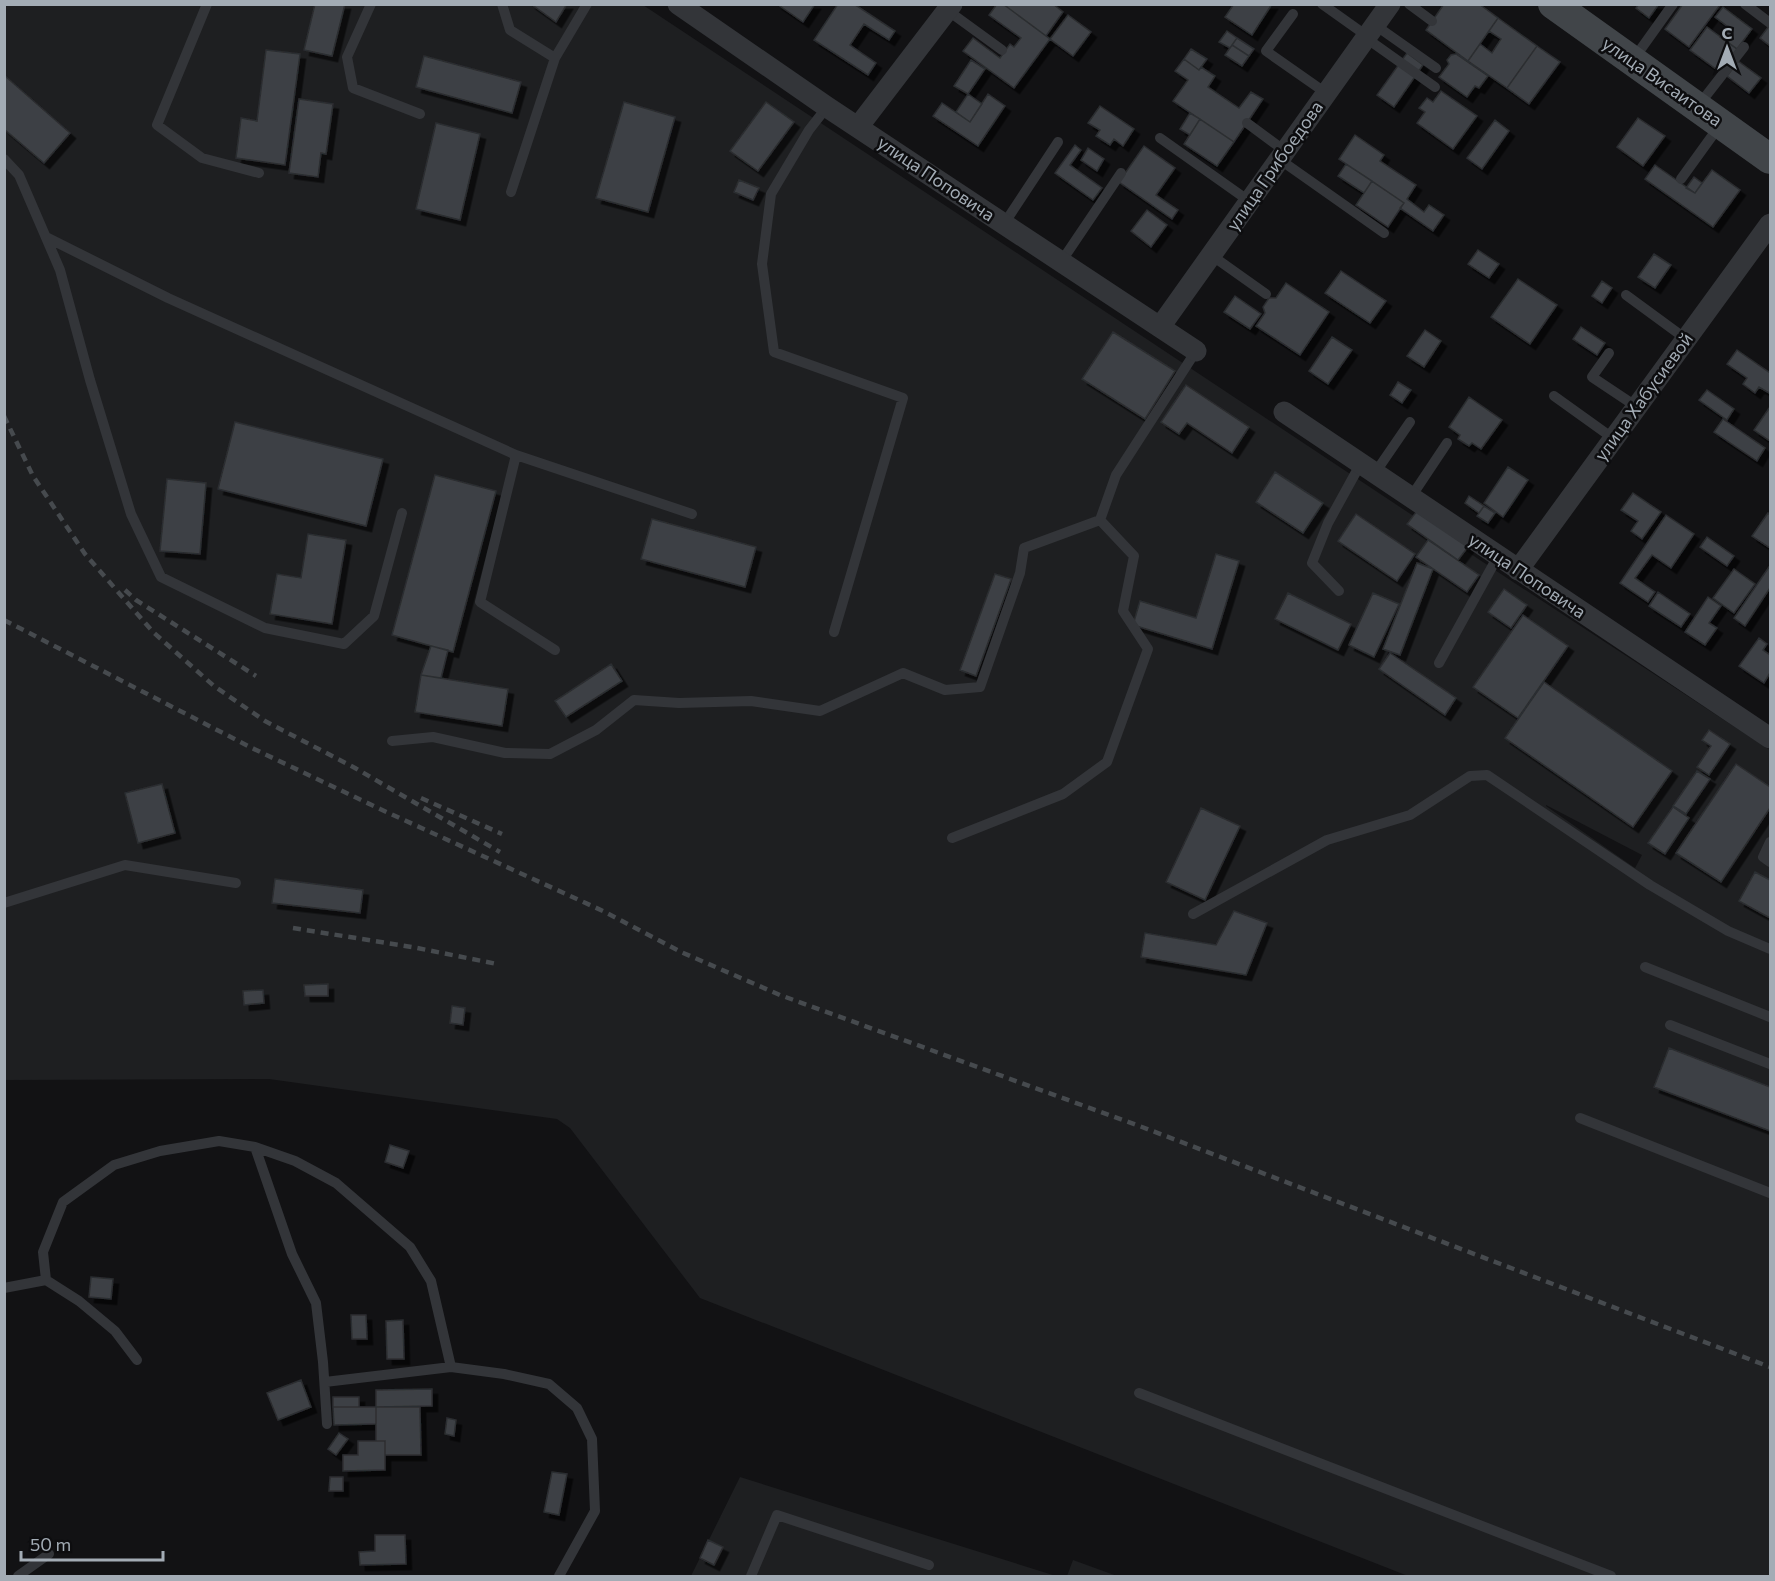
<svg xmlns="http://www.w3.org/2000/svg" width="1775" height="1581" font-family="Commissioner,sans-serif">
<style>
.built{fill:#1e1f21;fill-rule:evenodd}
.building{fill:#3e4144;stroke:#2c2d30;stroke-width:1.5;filter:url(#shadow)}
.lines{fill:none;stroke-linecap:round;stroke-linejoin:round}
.lane{stroke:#333539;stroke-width:10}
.street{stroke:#333539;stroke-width:21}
.secondary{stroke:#414549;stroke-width:30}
.rail{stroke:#464a4e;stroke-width:4.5;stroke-dasharray:8 6;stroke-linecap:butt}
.labels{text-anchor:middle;stroke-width:5;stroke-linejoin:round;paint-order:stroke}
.street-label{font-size:18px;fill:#a3acb5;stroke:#0d0d0f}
</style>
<defs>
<filter id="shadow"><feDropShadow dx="5.5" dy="5.5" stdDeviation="0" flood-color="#0009"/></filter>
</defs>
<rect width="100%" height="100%" fill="#121214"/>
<path class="built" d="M5,5H643L1507,578L1770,750V1576H1408L700,1298L570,1128L557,1119L269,1079L5,1080ZM1546,805L1642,855L1635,868L1546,806Z
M740,1477L1056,1576H691Z
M1073,1560L1117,1576H1067Z"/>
<path class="building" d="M315,4H345L332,56L304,50Z
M531,4H567L556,22Z
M777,4H815L803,22Z
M838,4H854L895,31L889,40L864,24L850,45L876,63L868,75L814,40Z
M997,4H1003L1050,39L1014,88L963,51L973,38L1000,58L1010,44L1014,47L1021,38L989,15Z
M1003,4H1053L1063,12L1046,36Z
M1234,4H1272L1252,35L1225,17Z
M1444,4H1479L1498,18L1468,61L1426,30Z
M1639,4H1659L1649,18L1636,8Z
M1683,4L1720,5L1689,47L1665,29Z
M1723,7L1752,29L1737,49L1720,37L1728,27L1715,17Z
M1068,15L1091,32L1073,56L1050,39Z
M1498,18L1537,46L1507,88L1468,61L1480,44L1492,53L1501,39L1489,31Z
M1769,26L1770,27V46L1760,38Z
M1707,27L1737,49L1720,72L1690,50Z
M1227,31L1237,38L1230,48L1219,42Z
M1237,38L1254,49L1249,56L1232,45Z
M1232,45L1249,56L1242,66L1225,55Z
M1537,46L1560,62L1529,104L1507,88Z
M1191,49L1207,59L1199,70L1184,59Z
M266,50L300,54L285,165L236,158L241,118L257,121Z
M1407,53L1423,65L1394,107L1377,95Z
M1456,54L1488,76L1479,88L1475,86L1467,97L1439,77L1449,64L1447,60L1451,55Z
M424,56L521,82L512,113L416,87Z
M1184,59L1199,70L1201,67L1215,76L1208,87L1239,108L1251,92L1263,99L1234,142L1173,101L1188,80L1175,71Z
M971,60L985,69L968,94L954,86Z
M1738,61L1761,78L1749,93L1727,76Z
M5,76L70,133L44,163L4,129Z
M1441,91L1477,116L1453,149L1417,123L1425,112L1419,108L1427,98L1433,102Z
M968,94L982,104L970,122L956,112Z
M988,94L1005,106L978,146L933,116L942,103L970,122Z
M299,99L333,104L326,154L321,153L318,177L289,173Z
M624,102L675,117L648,212L596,198Z
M766,102L794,122L758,171L730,151Z
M1100,106L1134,129L1123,146L1114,139L1110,145L1096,136L1100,130L1088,123Z
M1190,113L1200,119L1190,135L1180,129Z
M1638,118L1665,136L1643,166L1617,147Z
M1200,119L1234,142L1217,166L1184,144Z
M1495,120L1509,131L1482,169L1467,158Z
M436,123L480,134L460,220L416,209Z
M1355,135L1384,155L1380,161L1416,185L1407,199L1424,212L1429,205L1444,215L1433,231L1400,208L1404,203L1339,159Z
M1075,145L1081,150L1070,165L1102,188L1093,200L1055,173Z
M1144,146L1175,168L1156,195L1178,210L1172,219L1119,182Z
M1088,148L1104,159L1097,171L1081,160Z
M1346,164L1372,181L1364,193L1338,176Z
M1655,165L1695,193L1712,170L1740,190L1713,227L1645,179Z
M1694,177L1702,183L1695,193L1686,188Z
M739,180L759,188L753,200L734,192Z
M1372,181L1404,203L1388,227L1356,205Z
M1147,210L1167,225L1151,247L1131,231Z
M1478,250L1499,264L1489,278L1468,264Z
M1654,254L1671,265L1655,288L1638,277Z
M1341,271L1386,301L1370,323L1325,293Z
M1518,279L1557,305L1530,344L1491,317Z
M1602,281L1612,288L1602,303L1592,296Z
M1286,283L1329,312L1300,355L1256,326L1265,313L1263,307L1269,298H1276Z
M1235,296L1261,314L1250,329L1224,312Z
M1581,327L1605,343L1597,355L1573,339Z
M1425,330L1441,341L1424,367L1407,356Z
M1113,332L1175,371L1145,419L1082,379Z
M1332,337L1352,350L1328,384L1309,371Z
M1737,350L1770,373V391L1769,393L1759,387L1755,393L1743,384L1747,378L1727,364Z
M1398,382L1411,390L1402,403L1390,395Z
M1186,385L1249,427L1232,453L1187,423L1179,434L1161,422Z
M1707,390L1734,409L1727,420L1699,400Z
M1469,397L1502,420L1481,449L1472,443L1469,446L1458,439L1460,435L1449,427Z
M1770,407V441L1754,430Z
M1723,419L1765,448L1757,461L1714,432Z
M235,422L383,459L366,526L218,489Z
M1508,467L1528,480L1503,517L1484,503Z
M1275,472L1323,503L1303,533L1256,502Z
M435,475L496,491L453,652L392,635Z
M167,479L206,483L200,554L160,551Z
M1633,493L1661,512L1642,539L1631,531L1638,521L1621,510Z
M1469,496L1484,506L1479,513L1465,503Z
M1484,506L1495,513L1488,523L1477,516Z
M1417,511L1468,547L1458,560L1407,524Z
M1768,513L1770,515V548L1752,536Z
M1356,514L1415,554L1397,581L1338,541Z
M1666,515L1694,534L1671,568L1652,555L1635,578L1655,592L1648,602L1620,583Z
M652,519L756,547L745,587L641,559Z
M308,534L346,540L332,624L270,614L277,574L301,578Z
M1707,537L1734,556L1727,566L1700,547Z
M1428,540L1479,575L1467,592L1416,557Z
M1216,554L1239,561L1212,649L1133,625L1140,601L1196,618Z
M1417,563L1433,569L1400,655L1383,649Z
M1769,567L1770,569V588L1745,626L1734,618Z
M1734,569L1755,584L1734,613L1713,598Z
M995,574L1011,579L976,676L960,670Z
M1504,589L1527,605L1511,628L1488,612Z
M1658,592L1690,614L1681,627L1649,606Z
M1288,593L1351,624L1338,650L1275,619Z
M1373,593L1399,604L1374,657L1349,645Z
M1708,597L1721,606L1709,623L1717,628L1705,645L1685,632Z
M1523,615L1568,646L1518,718L1473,687Z
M1759,638L1767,644L1763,650L1770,655V673L1764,683L1739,666Z
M431,646L448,650L441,678L421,675Z
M1390,653L1456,698L1445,715L1379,669Z
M611,664L622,681L566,717L555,701Z
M421,675L508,689L502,726L415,712Z
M1544,682L1672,771L1633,827L1505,738Z
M1709,730L1730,744L1709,775L1697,767L1711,746L1702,740Z
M1736,764L1770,787V808L1721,882L1676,853Z
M1697,771L1710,779L1686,814L1673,806Z
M162,784L175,833L138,843L125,793Z
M1673,807L1689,818L1665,854L1648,843Z
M1201,808L1240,826L1205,900L1166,882Z
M1755,872L1770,880V918L1739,901Z
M275,879L363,890L360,913L272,903Z
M1234,911L1267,923L1246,975L1141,957L1145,933L1216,945Z
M328,984V996H305L304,985Z
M263,990L264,1003L244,1005L243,991Z
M452,1006L465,1008L463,1025L450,1023Z
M1669,1048L1770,1087V1131L1654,1087Z
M390,1145L409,1151L403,1168L385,1162Z
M91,1277L113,1279L111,1299L89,1297Z
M351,1315H366L367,1339H352Z
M403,1320L404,1359H387L386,1321Z
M301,1380L311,1407L278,1420L267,1393Z
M432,1389V1406L376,1407V1390Z
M333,1397H359V1407H333Z
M333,1407H376V1424L334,1425Z
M376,1407H420L421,1455H385V1441H376Z
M447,1418L456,1420L454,1436L445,1434Z
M339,1433L348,1439L336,1455L328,1449Z
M358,1441H385V1470L343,1471V1455H358Z
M552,1472L567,1474L559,1515L544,1512Z
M330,1477H343V1491H329Z
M375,1535H405L406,1564L360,1565L359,1552L375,1551Z
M708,1540L723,1547L714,1565L700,1558Z"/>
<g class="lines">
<path class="lane" d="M207,4L157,125L202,158L259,173
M371,4L347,57L353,88L420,114
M502,4L510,30L555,58
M1322,4L1367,36
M1409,4L1432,21
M1745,4L1770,23
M947,10L1002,50
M1293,14L1266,51L1326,93
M1375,25L1436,68
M1366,38L1435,87
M1633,60L1673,4
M1698,106L1744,47
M827,107L809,130L771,194L762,264L774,352L903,398L834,632
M1247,123L1285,151
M1160,138L1249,201
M4,159L19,175L60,270L90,380L131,514L161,577L265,628L344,644L374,616L402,513
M1279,159L1384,233
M1681,179L1720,125
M511,192L555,58L587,4
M1004,224L1058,142
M46,237L168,298L516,455L480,602L555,650
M1211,255L1266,294
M1061,262L1121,173
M1626,295L1686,339
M1609,353L1592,377L1637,407
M1554,396L1614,439
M516,455L692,514
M1375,473L1410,422
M1411,497L1447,443
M1339,591L1312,563L1328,523L1361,463
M1439,663L1498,556
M392,741L433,737L505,753L550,754L596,730L634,700L679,703L751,701L820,711L903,673L945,690L980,687L1020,573L1024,548L1100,520
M952,838L1063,794L1107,762L1148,649L1123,611L1134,556L1100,520L1116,475L1196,351
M1770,842L1763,857L1770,862
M4,903L125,865L236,883
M1193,914L1327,840L1410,815L1470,776L1487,775L1650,885L1728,931L1770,949
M1645,967L1770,1017
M1670,1025L1770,1064
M1580,1118L1770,1193
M255,1147L292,1254L316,1303L323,1362L327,1424
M46,1280L79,1301L115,1331L137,1360
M4,1288L46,1280L43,1252L63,1202L114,1165L160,1151L219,1141L255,1147L295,1161L336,1183L410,1247L431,1281L451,1367
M325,1382L451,1367L504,1374L549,1384L577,1408L592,1439L595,1511L559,1576
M1139,1393L1611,1576
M18,1576L49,1554
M751,1576L777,1515L929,1565"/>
<path class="street" d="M678,4L827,107L1196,351
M858,127L952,4
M1160,327L1390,4
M1284,412L1770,738
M1518,570L1770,224"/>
<path class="secondary" d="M1553,4L1770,159"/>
<path class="rail" d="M4,416L33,476L85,554L153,632L214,686L265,721L355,768L500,852
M125,590L136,600L256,676
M4,620L252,748L380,809L603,911L681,952L780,995L1142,1127L1770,1367
M421,798L502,834
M293,928L412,947L497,964"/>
</g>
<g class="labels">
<g class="street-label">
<text transform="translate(1662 82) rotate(35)" y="6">улица Висаитова</text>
<text transform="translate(1275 166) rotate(-55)" y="6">улица Грибоедова</text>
<text transform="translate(936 179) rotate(34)" y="6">улица Поповича</text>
<text transform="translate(1644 397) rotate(-54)" y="6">улица Хабусиевой</text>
<text transform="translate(1527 576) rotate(34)" y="6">улица Поповича</text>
</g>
</g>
<rect width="1775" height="1581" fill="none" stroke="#a3acb5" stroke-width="12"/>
<g transform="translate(1727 48)" stroke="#0d0d0f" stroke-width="4.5" paint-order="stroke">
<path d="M0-4.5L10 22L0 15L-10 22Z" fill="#a3acb5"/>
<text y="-9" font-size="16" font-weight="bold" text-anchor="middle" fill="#a3acb5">С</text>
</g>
<path d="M21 1551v9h142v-9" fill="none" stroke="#a3acb5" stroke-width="3"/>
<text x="30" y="1551" font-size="18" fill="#a3acb5" stroke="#0d0d0f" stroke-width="4.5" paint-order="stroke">50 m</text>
</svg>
